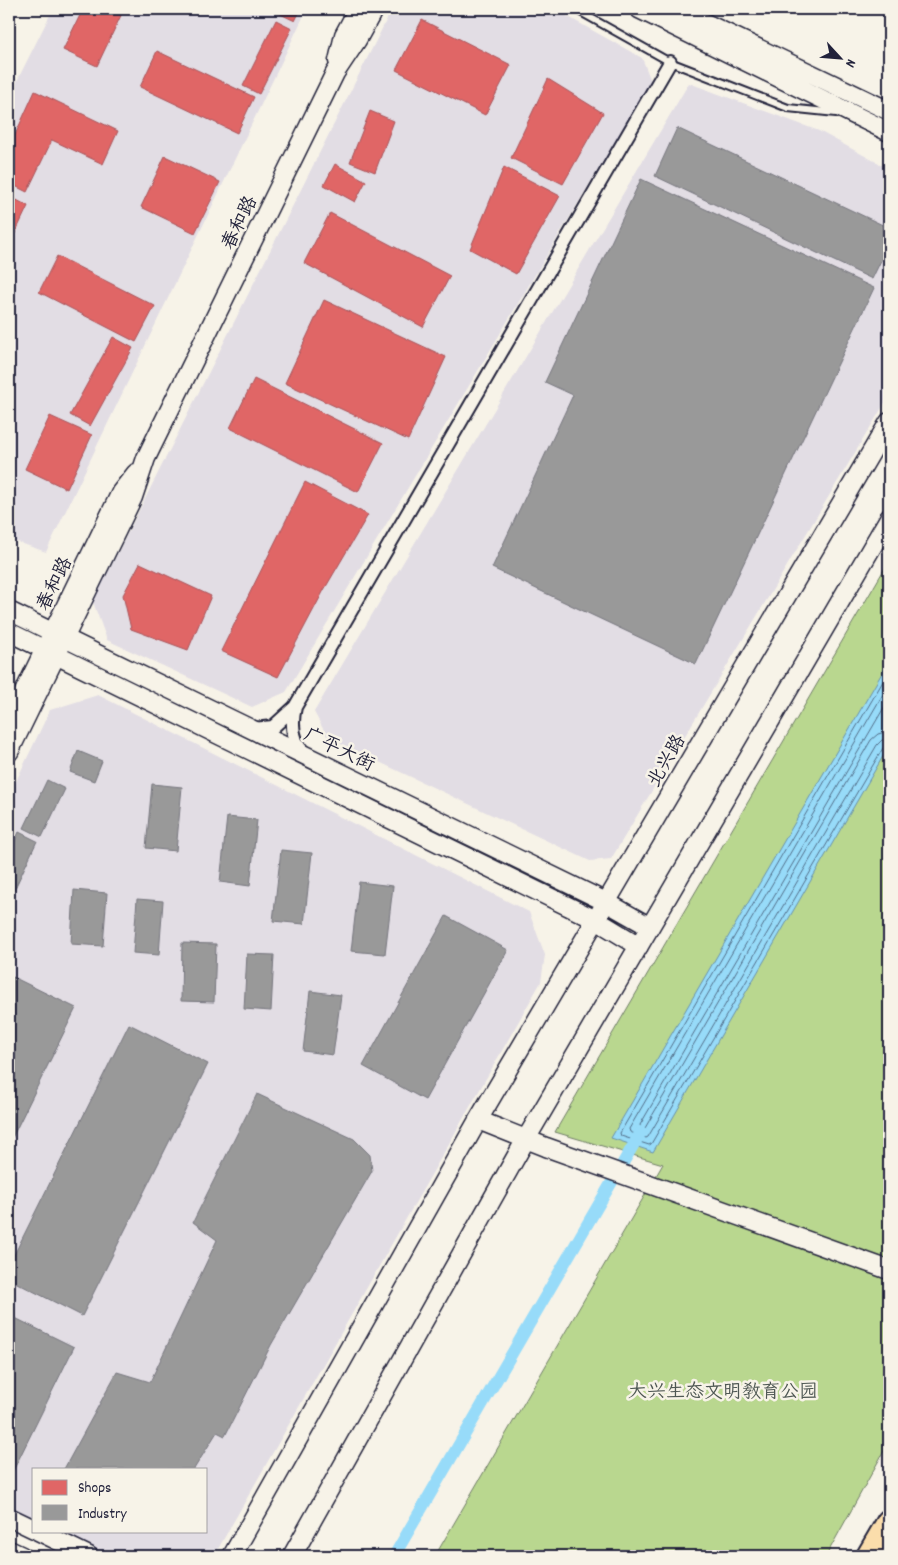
<svg xmlns="http://www.w3.org/2000/svg" width="898" height="1565" font-family="Dekko,'LXGW WenKai TC',sans-serif">
<style>
.built{fill:#e2dde4}
.green{fill:#b9d78f;stroke:#6e7c65}
.water{fill:#97dbf9;stroke:#6891ad}
.shops{fill:#e06666;stroke:#a75259}
.industry{fill:#999;stroke:#75757d}
.lines{fill:none;stroke-linecap:round;stroke-linejoin:round}
.shore{stroke:#516c87;stroke-width:1}
.canal{stroke:#97dbf9;stroke-width:12}
.lane-casing{stroke:#22223b;stroke-width:10}
.street-casing{stroke:#22223b;stroke-width:16}
.secondary-casing{stroke:#22223b;stroke-width:21}
.highway-casing{stroke:#22223b;stroke-width:28}
.lane{stroke:#f7f3e8;stroke-width:6}
.street{stroke:#f7f3e8;stroke-width:12}
.secondary{stroke:#f7f3e8;stroke-width:18}
.highway{stroke:#fbddab;stroke-width:24}
.labels{text-anchor:middle;stroke-width:5;stroke-linejoin:round;paint-order:stroke}
.street-label{font-size:19px;fill:#22223b;stroke:#f7f3e8}
.park-label{font-size:19px;fill:#4f5854;stroke:#f7f3e8}
</style>
<rect width="100%" height="100%" fill="#f7f3e8"/>
<filter id="ink" filterUnits="userSpaceOnUse"><feTurbulence type="fractalNoise" baseFrequency=".02" numOctaves="2"/><feDisplacementMap in="SourceGraphic" scale="10" xChannelSelector="R" yChannelSelector="G"/><feConvolveMatrix kernelMatrix="1 2 1 2 8 2 1 2 1" color-interpolation-filters="sRGB"/></filter>
<g filter="url(#ink)">
<path class="built" d="M53,9H307L46,552L9,539V97Z
M392,9H554L642,58L651,81L286,692L252,707L107,640L93,602Z
M689,83L819,131L889,169V396L611,859L590,861L328,738L314,712Z
M98,695L529,912L545,955L541,982L214,1556H105L50,1531H206V1469H34V1524L9,1513V796L50,710Z"/>
<path class="green" d="M889,561V1442L826,1556H435L663,1164L555,1132Z"/>
<path class="water" d="M889,661V746L653,1152L611,1138Z"/>
<path class="shops" d="M83,9H124L97,66L63,50Z
M270,9H301L295,21Z
M276,20L292,28L259,94L243,86Z
M422,20L511,65L485,115L396,70Z
M157,51L254,97L237,133L140,87Z
M548,79L603,113L563,184L511,158Z
M35,91L118,131L103,164L52,140L27,192L9,183V148Z
M370,111L394,121L375,172L350,162Z
M165,156L220,182L195,233L141,207Z
M335,164L366,181L355,202L324,185Z
M504,167L560,196L516,274L470,249Z
M9,196L28,206L9,246Z
M330,213L450,276L423,327L304,263Z
M57,256L155,306L136,342L39,292Z
M324,300L446,357L408,440L285,383Z
M113,337L133,348L90,426L70,415Z
M254,379L383,443L358,492L230,428Z
M50,416L92,435L67,489L25,469Z
M305,482L368,515L324,590L278,677L221,651Z
M140,563L211,596L188,650L131,629L123,595Z"/>
<path class="industry" d="M677,128L889,228V244L872,279L655,176Z
M641,179L874,288L696,664L492,568L573,395L545,382Z
M78,751L102,761L94,781L70,772Z
M47,780L65,789L42,837L24,828Z
M152,784L182,787L176,851L146,848Z
M227,817L257,820L250,886L220,882Z
M19,832L37,841L9,901V854Z
M281,850L312,853L304,924L273,921Z
M359,882L393,886L385,954L351,951Z
M74,890L107,893L103,946L71,944Z
M137,899L163,901L159,955L133,953Z
M446,916L508,950L425,1100L363,1066Z
M182,943L216,944L214,1002L181,1001Z
M247,954L274,955L271,1011L244,1009Z
M13,977L76,1008L9,1144V985Z
M310,991L341,995L333,1055L303,1051Z
M129,1024L208,1064L82,1316L9,1279V1265Z
M257,1094L354,1139L370,1155L372,1171L271,1345L225,1436L217,1432L194,1469H64L117,1372L150,1382L217,1240L193,1222Z
M9,1315L74,1347L9,1479Z"/>
<g class="lines">
<path class="shore" d="M889,671L620,1133L621,1136L649,1145L651,1144L883,748L889,745
M889,684L629,1129L630,1132L646,1138L648,1137L877,745L882,740L889,739
M889,699L640,1125L641,1128H645L871,740L878,734L889,731"/>
<path class="canal" d="M394,1556L641,1132"/>
<g class="lane-casing">
<path id="lane" d="M575,9L670,62L788,108L836,113"/>
</g>
<g class="street-casing">
<path id="street" d="M295,707C291,724 292,742 306,755
M253,729L273,727L295,707L670,62"/>
</g>
<g class="secondary-casing">
<path id="secondary" d="M639,9L889,132
M676,9L889,111
M338,61L344,35L358,9
M9,611L606,902L650,927
M9,632L596,920L639,946
M9,723L121,492L136,473
M9,752L133,497L146,458L335,73L357,40L374,9
M478,1120L546,1147L889,1270
M9,1517L34,1529
M38,1531L89,1556
M9,1550L22,1556
M232,1556L478,1120L889,422
M292,1556L526,1139L889,518"/>
</g>
<g class="highway-casing">
<path id="highway" d="M869,1556L889,1522"/>
</g>
<use href="#lane" class="lane"/>
<use href="#street" class="street"/>
<use href="#secondary" class="secondary"/>
<use href="#highway" class="highway"/>
</g>
</g>
<g class="labels">
<g class="street-label">
<text transform="translate(238 222) rotate(-64)" y="7">春和路</text>
<text transform="translate(53 583) rotate(-64)" y="7">春和路</text>
<text transform="translate(340 748) rotate(26)" y="7">广平大街</text>
<text transform="translate(665 760) rotate(-60)" y="7">北兴路</text>
</g>
<g class="park-label">
<text x="723" y="1397">大兴生态文明教育公园</text>
</g>
</g>
<rect width="898" height="1565" fill="none" stroke="#f7f3e8" stroke-width="30"/>
<rect x="15" y="15" width="868" height="1535" fill="none" stroke="#22223b" stroke-width="2" filter="url(#ink)"/>
<rect x="32" y="1468" width="175" height="65" fill="#f7f3e8" stroke="#a29fa3"/>
<rect x="42" y="1480" width="25" height="15" fill="#e06666" stroke="#a29fa3"/>
<text x="78" y="1492" font-size="15" fill="#22223b">Shops</text>
<rect x="42" y="1505" width="25" height="15" fill="#999999" stroke="#a29fa3"/>
<text x="78" y="1518" font-size="15" fill="#22223b">Industry</text>
<g transform="translate(840 58) rotate(116)" stroke="#f7f3e8" stroke-width="4" paint-order="stroke">
<path d="M0-4L9 19L0 12L-9 19Z" fill="#22223b"/>
<text y="-8" font-size="14" font-weight="bold" text-anchor="middle" fill="#22223b">N</text>
</g>
</svg>
